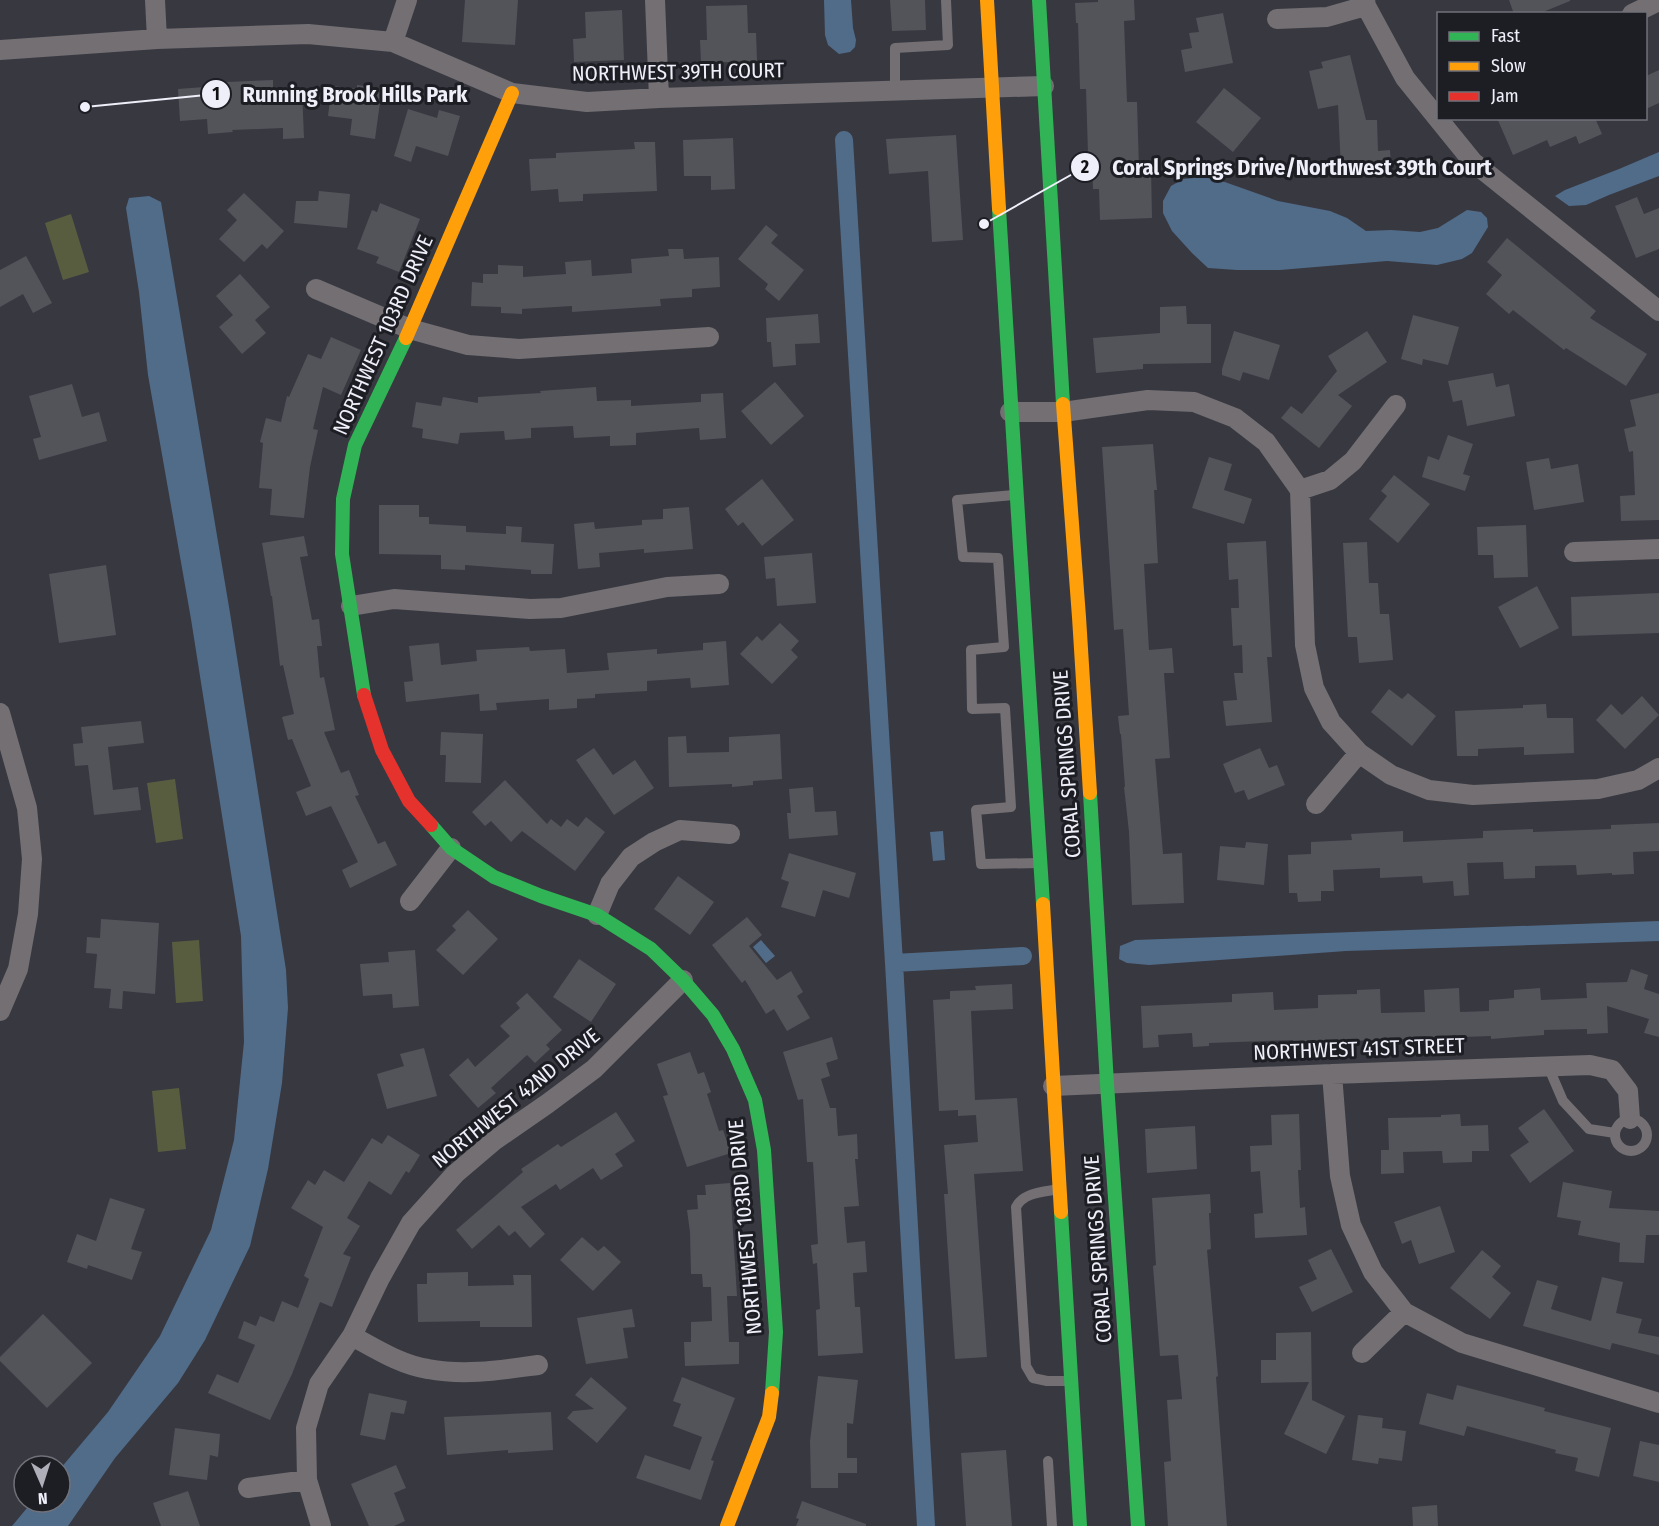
<svg xmlns="http://www.w3.org/2000/svg" width="1659" height="1526" font-family="'Fira Sans Condensed',sans-serif">
<style>
.green{fill:#595d40}
.water{fill:#516c89}
.lines{fill:none;stroke-linecap:round;stroke-linejoin:round}
.canal{stroke:#516c89;stroke-width:18}
.building{fill:#53535a}
.lane{stroke:#736f73;stroke-width:10}
.street{stroke:#736f73;stroke-width:20}
.fast{stroke:#30b455;stroke-width:14}
.slow{stroke:#ff9f0a;stroke-width:14}
.jam{stroke:#e5322d;stroke-width:14}
.labels{text-anchor:middle;stroke-width:6;stroke-linejoin:round;paint-order:stroke}
.street-label{font-size:21px;fill:#eeeff9;stroke:#1d1d24}
.leader{fill:none;stroke:#eeeff9;stroke-width:2}
.callout-dot{fill:#eeeff9;stroke:#1d1d24;stroke-width:2}
.mark-label{font-size:18px;text-anchor:middle;font-weight:bold;fill:#111}
.callout-label{font-size:22px;text-anchor:middle;font-weight:bold;fill:#eeeff9;stroke:#1d1d24;stroke-width:6;stroke-linejoin:round;paint-order:stroke}
</style>
<rect width="100%" height="100%" fill="#383841"/>
<path class="green" d="M71,214L89,272L63,280L45,223Z
M175,779L183,839L156,843L147,783Z
M199,940L203,1001L176,1003L172,942Z
M179,1088L186,1149L158,1152L152,1091Z"/>
<path class="water" d="M824,0H851L853,28L856,40L855,47L850,52L839,54L828,45L825,35Z
M1659,152V176L1609,195L1586,205L1569,206L1555,196L1565,190L1619,169Z
M1203,177L1222,181L1278,201L1330,211L1347,218L1366,231L1391,230L1420,232L1438,228L1467,210L1481,212L1487,218L1488,227L1472,253L1462,259L1437,265L1387,261L1280,270H1237L1208,268L1192,253L1172,231L1163,213V201L1171,186L1183,179Z
M149,196L161,202L230,613L286,970L288,1008L282,1083L268,1169L250,1246L205,1340L178,1383L115,1458L68,1526H12L32,1502H60V1469L108,1412L160,1336L211,1230L234,1140L244,1042L241,936L191,619L148,375L139,292L126,208L129,198Z
M943,831L945,860L933,861L930,832Z
M1659,921V941L1346,951L1149,965L1127,963L1119,959L1120,946L1135,940Z
M761,940L775,956L766,963L753,947Z"/>
<g class="lines">
<path class="canal" d="M844,140L894,963L926,1526
M894,963L1023,956"/>
</g>
<path class="building" d="M465,0H518L515,45L462,42Z
M890,0H925L926,30L892,31Z
M1098,0H1134L1135,20L1124,21L1127,102H1137L1139,168H1151L1152,218L1100,220L1099,189H1093L1092,154H1088L1086,89H1080L1078,23H1076L1075,3L1098,2Z
M1509,0H1570V1L1538,14H1514Z
M747,5L748,33H756L757,61L701,63L700,40H707L706,6Z
M622,10L624,60L574,62L573,39L586,38L585,12Z
M1223,13L1233,63L1185,72L1181,50L1192,48L1189,33L1199,32L1196,18Z
M1350,55L1366,120H1377L1378,151L1390,150L1391,165L1377,166V168L1341,170L1338,105L1318,109L1309,71L1323,68L1321,62Z
M1659,70V103L1646,109V76Z
M273,80V90L302,89L304,138L283,139V128L232,130L233,132L208,134L207,119L180,121L178,89L204,87V83Z
M357,85L382,88L375,139L350,135L352,119L328,116L332,86L357,89Z
M1224,88L1261,118L1233,152L1196,122Z
M408,109L437,118L439,110L460,116L448,156L416,146L411,162L394,156Z
M1497,118H1595L1602,134L1579,144L1576,136L1550,147L1547,140L1513,155Z
M956,135L963,240L932,242L928,171L889,174L886,139Z
M733,138L735,189L711,190V176H684L683,140Z
M634,142H655L657,191L583,194V201L559,202L558,189L531,191L529,159L556,158V153L635,149Z
M319,191L350,194L347,228L294,223L296,201H318Z
M244,193L284,231L267,249L262,244L244,262L219,239L237,220L227,210Z
M1637,197L1644,214L1659,208V249L1636,258L1615,206Z
M380,203L420,219L399,272L376,263L379,257L357,249L372,210L377,212Z
M766,225L778,235L771,243L804,270L779,301L765,289L768,284L738,259Z
M1507,238L1596,311L1590,318L1647,354L1626,386L1566,348L1564,350L1513,310L1509,314L1486,294L1502,275L1487,262Z
M668,249H683L684,259L719,257L720,287L692,289V297L660,299L661,306L572,312V306L522,309V314L501,313V307L471,306L472,282L483,283V274H498V265L523,266V277L566,274L565,262L591,260L592,276L632,273L631,259L669,256Z
M26,256L52,303L33,313L23,294L0,307V270Z
M240,274L270,307L255,320L266,333L242,354L219,327L233,315L216,296Z
M1186,306L1187,324H1211V363L1143,364V369L1096,373L1093,338L1160,333V307Z
M818,314L820,343L795,344L796,365L773,367L771,342H767L766,318Z
M1413,315L1459,327L1448,365L1423,359L1422,365L1401,359Z
M1234,331L1280,345L1269,380L1243,372L1240,381L1222,375V369Z
M1367,331L1387,362L1338,395L1352,406L1319,448L1281,418L1291,406L1302,414L1337,371L1328,356Z
M331,337L361,350L341,395L323,387L313,429L318,430L310,467L304,518L270,515L272,489L259,488L263,443L260,442L266,418L281,422L287,396L289,397L308,354L321,359Z
M1493,373L1496,387L1509,384L1515,416L1467,426L1462,400L1453,402L1448,381Z
M775,382L804,416L771,445L741,411Z
M72,384L82,417L99,412L107,441L39,460L33,439L41,437L29,396Z
M596,387L597,401L631,400V406L701,402V394L723,393L726,438L700,440L699,428L636,433V445L610,446V436L574,438L573,426L531,428V438L505,440L504,431L460,433L458,444L422,438L423,429L412,427L416,402L441,406L443,397L478,403V397L541,393L540,391Z
M1659,393V520L1621,521L1620,496L1635,495L1633,451L1629,452L1624,429L1636,426L1630,400Z
M1448,435L1473,444L1463,474L1470,476L1465,491L1422,477L1428,456L1439,460Z
M1153,444L1157,490H1154L1158,563L1144,564L1149,650L1172,648L1174,673H1164L1170,758L1155,759L1163,854L1182,853L1184,903L1132,905L1129,832L1124,787H1125L1121,734H1120L1118,716L1129,715L1123,629L1114,630L1102,447Z
M1209,457L1232,464L1224,490L1252,499L1244,524L1192,508Z
M1549,458L1551,469L1578,464L1584,502L1534,510L1526,462Z
M1394,475L1430,504L1398,543L1369,519L1387,496L1381,491Z
M762,479L794,520L762,546L743,522L738,526L725,509Z
M379,505H419V517H429V524L466,526V532L506,534V526L522,527L521,542L554,544L552,574H531V570L465,565V570L441,569V555L379,554Z
M689,507L693,549L644,553V549L599,553L600,567L578,569L574,524L594,522L595,529L642,525V520L663,519V509Z
M1526,525L1528,577L1494,578L1493,555H1478L1477,527Z
M304,536L308,556L300,557L312,620L319,619L322,646H317L320,678L324,677L335,730L324,732L341,773L349,770L359,795L355,796L378,844L385,841L397,865L350,888L342,870L358,862L331,806L306,816L296,792L311,786L292,739L288,740L282,717L294,714L283,665L280,666L272,596H271L262,543Z
M1266,541L1272,657H1267L1272,722L1226,726L1223,701L1237,700L1234,673H1243L1242,645L1233,646L1231,608H1239L1238,579L1229,580L1227,543Z
M1367,542L1369,583H1378L1380,614H1389L1393,660L1359,663L1357,637H1348L1343,543Z
M812,553L816,603L777,606L775,578L766,579L764,557Z
M106,565L116,635L59,643L49,574Z
M1537,586L1559,628L1520,648L1498,607Z
M1659,593V633L1572,636L1571,597Z
M780,623L799,641L791,650L798,657L772,684L740,654L757,636L762,641Z
M726,641L729,685L691,688L690,678L647,681V691L595,694V698L577,699V708L549,710V699L496,703L497,710L480,711L479,694L406,702L404,682L413,681L409,646L439,643L441,665L477,661L476,650L529,647L530,651L565,649L567,673L609,670L607,653L657,649V654L703,650V643Z
M1389,689L1402,699L1408,693L1436,716L1412,746L1371,712Z
M1642,696L1659,715L1625,749L1596,720L1611,704L1622,715Z
M1546,704L1547,718H1573L1574,753L1524,755V747L1478,749V756H1457L1455,711L1523,708V705Z
M141,721L144,743L108,747L113,790L138,787L141,810L94,815L88,765L75,766L73,744L83,743L81,727Z
M441,732L483,734L481,783L445,782L446,755H440Z
M780,734L782,779L753,781V785L732,787V784L669,787L668,737L686,736L687,753L729,752V737Z
M594,748L613,775L635,760L654,788L614,815L576,760Z
M1260,748L1269,768L1277,765L1285,785L1248,800L1244,790L1235,793L1223,764Z
M505,780L547,824L551,819L561,827L567,819L578,827L586,817L605,832L575,871L522,831L511,842L491,821L485,826L472,812Z
M813,787L815,812L836,811L838,835L789,839L787,813H791L789,789Z
M1659,823V851L1633,852L1634,874L1612,875V873L1577,875L1576,865L1535,866V878L1504,879L1503,862L1467,863L1469,895L1454,896L1453,881L1423,883L1422,876L1380,878V868L1333,870L1334,891H1321V901L1298,902L1297,893H1289L1288,855L1311,854V842L1352,840L1351,834L1403,831V842L1483,838V831L1533,829V832L1611,829V825Z
M1246,842L1268,844L1264,885L1217,880L1220,846L1245,848Z
M789,853L856,873L849,898L823,890L815,917L781,907L789,882L781,879Z
M678,876L714,902L690,935L654,909Z
M468,910L498,939L463,975L436,950L456,930L452,926Z
M747,917L762,935L749,946L777,980L791,971L803,992L797,996L810,1018L787,1031L774,1009L766,1014L745,980L742,983L712,945Z
M101,919L159,923L155,994L123,991L122,1009L109,1008L111,989L94,988L97,954L86,953L87,937L100,938Z
M415,950L419,1006L393,1008L392,994L363,996L360,964L389,962L388,952Z
M579,959L616,984L591,1022L553,997Z
M1631,969L1648,975L1644,989L1659,994V1037L1644,1033L1649,1019L1607,1006L1608,1033L1587,1034V1029L1544,1030V1035L1491,1039V1036L1293,1043V1040L1209,1043V1046L1193,1047L1192,1033L1158,1035L1159,1047L1143,1048L1141,1006L1232,1002V994L1273,992L1274,1010L1318,1008V995L1357,994V990L1380,989L1381,1013L1425,1012L1424,990L1459,988L1460,1012L1489,1011V1000L1514,998V990L1540,988L1541,1000L1587,998L1586,983L1627,982Z
M1012,984L1013,1009L971,1011L975,1100L1017,1098L1023,1171L974,1174L987,1357L955,1359L944,1194H948L944,1145L978,1142L976,1115L958,1116V1110L939,1111L933,1000L950,999V991L976,990L975,986Z
M527,993L562,1030L546,1045L550,1049L535,1063L527,1055L491,1088L496,1093L478,1108L449,1075L468,1058L475,1067L510,1036L500,1026L520,1008L516,1003Z
M832,1037L838,1059L826,1063L830,1076L821,1079L830,1108H836L838,1136L857,1134L858,1159H855L859,1206L844,1207L847,1243L865,1241L867,1272L853,1273L855,1307H860L863,1353L818,1356L816,1310L820,1309L817,1263L813,1264L811,1245L818,1244L813,1162H807L803,1099L798,1100L783,1052Z
M424,1048L437,1096L387,1109L377,1074L404,1066L400,1054Z
M690,1052L698,1074L704,1072L711,1092L707,1094L719,1131L723,1130L731,1153L687,1167L663,1096L668,1095L657,1064Z
M1544,1109L1574,1151L1530,1183L1510,1155L1529,1142L1518,1128Z
M616,1112L635,1141L615,1154L623,1166L601,1180L593,1168L560,1190L556,1184L521,1207L545,1234L530,1248L515,1231L509,1236L499,1225L472,1249L456,1230L523,1172L521,1169L558,1144L561,1147Z
M1299,1114L1301,1170H1298L1300,1208L1305,1207L1307,1235L1255,1238L1254,1214L1263,1213L1260,1171L1251,1172L1250,1146L1272,1145L1271,1115Z
M1460,1114L1461,1126L1488,1125L1489,1151H1472V1162L1443,1163L1442,1151L1403,1152L1404,1173L1381,1174V1150H1389L1388,1118L1441,1117V1115Z
M1195,1126L1197,1169L1147,1173L1145,1129Z
M388,1135L420,1155L409,1173L406,1171L391,1195L369,1181L347,1218L360,1226L343,1254L351,1257L332,1307L320,1302L292,1374L270,1420L208,1393L217,1374L238,1383L255,1345L238,1338L244,1321L256,1326L260,1316L274,1322L282,1301L298,1308L309,1279L304,1276L323,1227L291,1208L308,1180L315,1185L324,1170L344,1182L372,1138L382,1144Z
M1563,1182L1612,1191L1609,1208L1659,1211V1235H1646L1644,1263L1619,1262L1620,1243L1578,1235L1581,1221L1557,1217Z
M730,1183L737,1296H727L729,1342H739V1364L685,1366L684,1342H691V1322L712,1321L711,1287H703L702,1274H691L690,1232L687,1210L698,1209L697,1195H706L705,1185Z
M1210,1194L1211,1213H1209L1211,1249L1207,1250L1218,1376L1216,1377L1227,1526H1168L1164,1462L1171,1461L1167,1400L1182,1399L1178,1355L1160,1356L1153,1266L1156,1265L1152,1198Z
M110,1198L145,1209L131,1249L142,1252L132,1280L88,1265L87,1269L67,1262L77,1234L96,1241Z
M1440,1206L1455,1252L1419,1264L1411,1240L1402,1244L1394,1222Z
M582,1237L598,1251L604,1246L621,1262L593,1291L560,1260Z
M1331,1249L1353,1292L1312,1312L1299,1287L1317,1279L1308,1260Z
M1482,1250L1501,1266L1492,1277L1511,1293L1490,1319L1450,1288Z
M468,1272V1286L514,1285L513,1275H531L532,1327H480V1321L418,1322L417,1284H427V1273Z
M1602,1277L1623,1282L1616,1313L1642,1319L1638,1333L1659,1337V1355L1612,1343L1610,1350L1523,1326L1537,1280L1558,1286L1551,1309L1591,1321Z
M632,1309L635,1327L623,1328L628,1358L586,1364L577,1318Z
M43,1314L92,1363L47,1408L0,1361V1357Z
M1311,1332L1312,1400L1345,1416L1326,1454L1284,1434L1309,1382L1261,1383V1360H1276V1333Z
M818,1376L858,1380L853,1424L847,1423V1458H857V1473H838V1488H811L810,1441Z
M591,1377L627,1408L597,1443L567,1418L573,1411L594,1409L575,1395Z
M682,1377L735,1398L711,1460L714,1461L701,1500L636,1478L645,1455L690,1470L702,1437L673,1426L681,1404L673,1401Z
M1457,1385L1545,1408L1544,1411L1611,1428L1599,1477L1575,1471L1578,1458L1555,1453L1556,1450L1467,1426L1464,1436L1419,1424L1427,1393L1453,1400Z
M369,1393L407,1401L404,1414L391,1412L385,1440L360,1435Z
M551,1412L553,1450L508,1453V1450L447,1455L444,1417Z
M1358,1415L1383,1418L1382,1428L1406,1431L1402,1461L1379,1458L1378,1464L1352,1460Z
M175,1428L220,1434L218,1457L210,1455L207,1480L169,1475Z
M1640,1441L1659,1445V1482L1633,1476Z
M1006,1450L1012,1526H966L961,1453Z
M396,1465L406,1488L394,1493L405,1521L394,1526H369L351,1484Z
M188,1491L200,1526H161L153,1503Z
M802,1501L866,1524V1526H796L799,1519L796,1518Z
M1437,1505L1438,1526H1413L1412,1507Z"/>
<g class="lines">
<path class="lane" d="M895,90V48L948,45L946,0
M1014,495L957,500L963,557L998,558L1004,647L971,650L972,709L1005,708L1011,807L976,810L981,864L1039,863
M1548,1066L1563,1101L1589,1129L1615,1133
M1615 1135a16 16 0 1 1 32 0a16 16 0 1 1-32 0Z
M1059,1189C1044,1192 1024,1192 1016,1207L1026,1366L1033,1378L1047,1381H1071
M1048,1461L1052,1526"/>
<path class="street" d="M155,0L157,39
M655,0L659,98
M1365,0L1366,6L1405,78L1473,162L1659,311
M1632,14L1659,1
M1277,19L1327,17L1366,6
M393,42L407,0
M0,50L157,39L308,34L393,42L512,93L587,102L659,98L1044,86
M316,289L410,329L468,345L519,349L709,337
M1010,412H1063L1148,400L1194,402L1235,418L1266,442L1300,490L1305,645L1314,688L1331,722L1359,753L1391,775L1429,790L1473,795L1598,789L1638,780L1659,768
M1300,490L1330,480L1353,461L1396,405
M1574,552L1659,549
M351,606L394,599L530,609L561,608L667,587L719,584
M0,713L27,808L32,859L28,914L18,969L0,1011
M1316,804L1359,753
M410,901L451,848
M597,915L610,884L631,857L654,842L680,830L730,834
M1332,1074L1340,1176L1351,1225L1373,1272L1404,1312L1462,1343L1659,1403
M1053,1086L1332,1074L1590,1065L1612,1070L1628,1091L1630,1119
M352,1336C376,1349 401,1365 428,1369C465,1376 501,1370 538,1365
M1362,1353L1404,1312
M248,1488L307,1480
M321,1526L307,1480L306,1428L319,1384L352,1336L380,1278L411,1223L455,1174L495,1140L547,1104L594,1069L683,980"/>
<path class="fast" d="M1039,0L1063,404
M999,209C1012,441 1029,672 1043,904
M364,695L342,554L343,499L355,445L406,338
M1090,793L1107,1084L1138,1526
M431,825L451,848L494,877L541,896L597,915L651,949L683,980L713,1015L733,1049L755,1100L764,1150L776,1332L772,1393
M1061,1212L1080,1526"/>
<path class="slow" d="M987,0L999,209
M406,338L512,93
M1063,404L1079,617L1090,793
M1043,904L1061,1212
M727,1526L769,1417L772,1393"/>
<path class="jam" d="M364,695L382,750L409,801L431,825"/>
</g>
<g class="labels">
<g class="street-label">
<text transform="translate(678 72) rotate(-1)" y="7">NORTHWEST 39TH COURT</text>
<text transform="translate(383 335) rotate(-66)" y="7">NORTHWEST 103RD DRIVE</text>
<text transform="translate(1067 764) rotate(-94)" y="7">CORAL SPRINGS DRIVE</text>
<text transform="translate(1359 1049) rotate(-2)" y="7">NORTHWEST 41ST STREET</text>
<text transform="translate(516 1098) rotate(-39)" y="7">NORTHWEST 42ND DRIVE</text>
<text transform="translate(745 1227) rotate(-95)" y="7">NORTHWEST 103RD DRIVE</text>
<text transform="translate(1098 1249) rotate(-94)" y="7">CORAL SPRINGS DRIVE</text>
</g>
</g>
<path class="leader" d="M85 107L216 94M984 224L1085 167"/>
<g class="callout-dot">
<circle cx="85" cy="107" r="6"/>
<circle cx="984" cy="224" r="6"/>
<circle cx="216" cy="94" r="15"/>
<circle cx="1085" cy="167" r="15"/>
</g>
<g class="mark-label">
<text x="216" y="100">1</text>
<text x="1085" y="173">2</text>
</g>
<g class="callout-label">
<text x="355" y="102">Running Brook Hills Park</text>
<text x="1302" y="175">Coral Springs Drive/Northwest 39th Court</text>
</g>
<rect x="1437" y="12" width="210" height="108" fill="#1d1d24" stroke="#717179" stroke-width="1.5"/>
<rect x="1449" y="32" width="30" height="9" fill="#30b455" stroke="#717179" stroke-width="1.5"/>
<text x="1491" y="42" font-size="18" fill="#eeeff9">Fast</text>
<rect x="1449" y="62" width="30" height="9" fill="#ff9f0a" stroke="#717179" stroke-width="1.5"/>
<text x="1491" y="72" font-size="18" fill="#eeeff9">Slow</text>
<rect x="1449" y="92" width="30" height="9" fill="#e5322d" stroke="#717179" stroke-width="1.5"/>
<text x="1491" y="102" font-size="18" fill="#eeeff9">Jam</text>
<g transform="translate(42 1484) rotate(177)"><circle r="28" fill="#1d1d24" stroke="#717179" stroke-width="1.5"/>
<path d="M0-4.5L10 22L0 15L-10 22Z" fill="#aeafb9"/>
<text y="-9" font-size="16" font-weight="bold" text-anchor="middle" fill="#eeeff9">N</text>
</g>
</svg>
